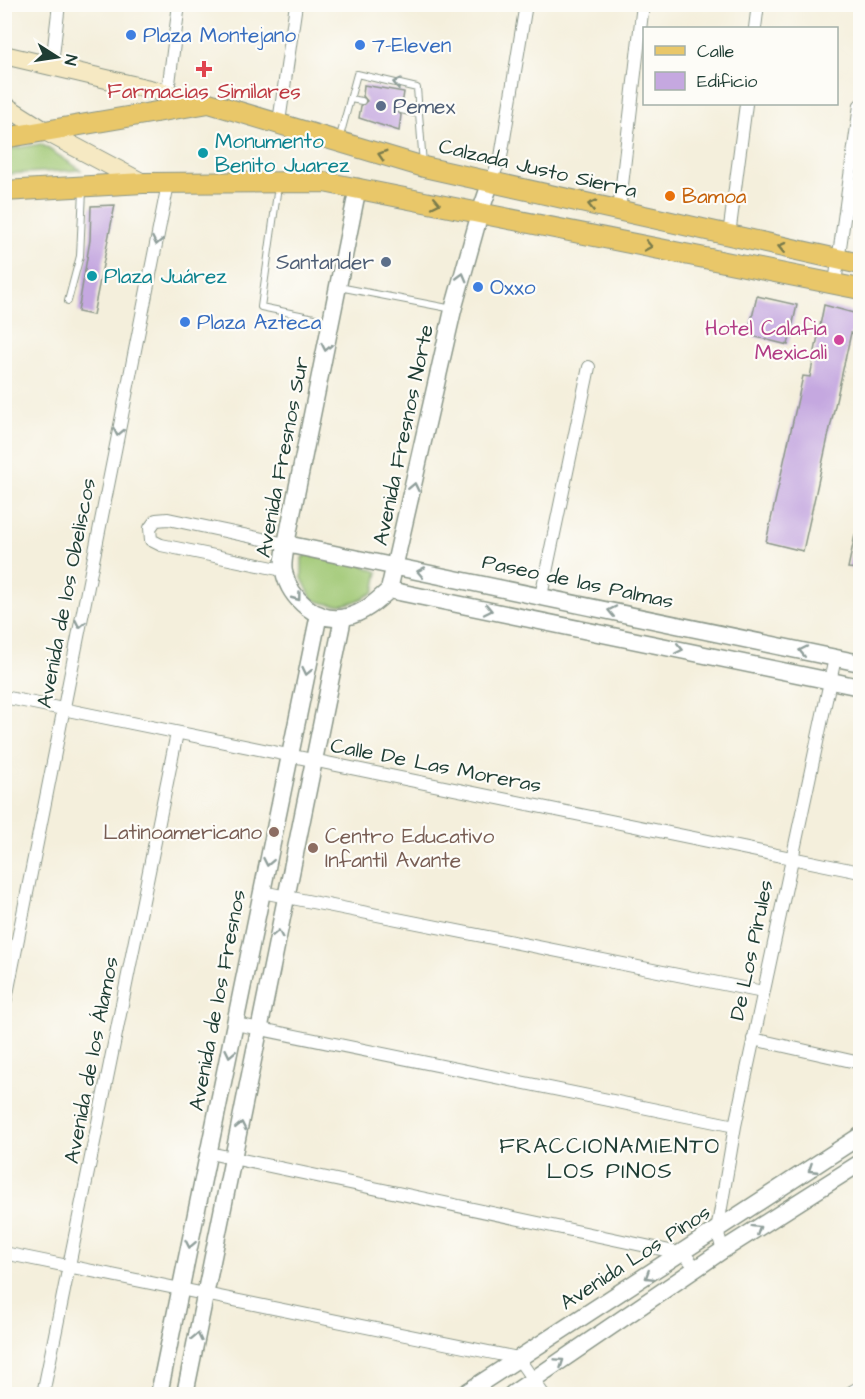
<svg xmlns="http://www.w3.org/2000/svg" width="865" height="1399" font-family="'Architects Daughter',sans-serif">
<style>
.green{fill:#a0c874;stroke:#608254;stroke-width:1.5}
.building{fill:#c5a8e0}
.lines{fill:none;stroke-linecap:round;stroke-linejoin:round}
.service-casing{stroke:#8a9688;stroke-width:8}
.minor-casing{stroke:#8a9688;stroke-width:14}
.tertiary-casing{stroke:#8a9688;stroke-width:19}
.secondary-casing{stroke:#8a9688;stroke-width:20}
.primary-casing{stroke:#8a9688;stroke-width:22}
.service{stroke:#fff;stroke-width:6}
.minor{stroke:#fff;stroke-width:12}
.tertiary{stroke:#fff;stroke-width:16}
.secondary{stroke:#f6e9c3;stroke-width:18}
.primary{stroke:#e9c769;stroke-width:20}
.oneway{stroke:#8f9e9a}
.oneway2{stroke:#7a7b4c}
.shop-dot{fill:#3f7fe0;stroke:#fdfcf7;stroke-width:2}
.health-dot{fill:#e0444e;stroke:#fdfcf7;stroke-width:2}
.service-dot{fill:#5c6f8a;stroke:#fdfcf7;stroke-width:2}
.culture-dot{fill:#0f9aa8;stroke:#fdfcf7;stroke-width:2}
.food-dot{fill:#e8710a;stroke:#fdfcf7;stroke-width:2}
.hotel-dot{fill:#d1479c;stroke:#fdfcf7;stroke-width:2}
.education-dot{fill:#8d6e63;stroke:#fdfcf7;stroke-width:2}
.labels{text-anchor:middle;stroke-width:4.5;stroke-linejoin:round;paint-order:stroke}
.shop-label{font-size:21px;fill:#366cbe;stroke:#fdfcf7;text-anchor:start}
.health-label{font-size:21px;fill:#be3a42;stroke:#fdfcf7}
.service-label{font-size:21px;fill:#4e5e75;stroke:#fdfcf7;text-anchor:start}
.culture-label{font-size:21px;fill:#0d838f;stroke:#fdfcf7;text-anchor:start}
.street-label{font-size:21px;fill:#1f3d34;stroke:#fdfcf7}
.food-label{font-size:21px;fill:#c56008;stroke:#fdfcf7;text-anchor:start}
.hotel-label{font-size:21px;fill:#b23c85;stroke:#fdfcf7;text-anchor:end}
.education-label{font-size:21px;fill:#785e54;stroke:#fdfcf7;text-anchor:end}
.neighbourhood-label{font-size:22px;letter-spacing:1.5px;fill:#1f3d34;stroke:#fdfcf7}
</style>
<rect width="100%" height="100%" fill="#fdfcf7"/>
<filter id="ink" filterUnits="userSpaceOnUse"><feTurbulence type="fractalNoise" baseFrequency=".0167" numOctaves="2"/><feDisplacementMap in="SourceGraphic" scale="12" xChannelSelector="R" yChannelSelector="G"/><feConvolveMatrix kernelMatrix="1 2 1 2 8 2 1 2 1" color-interpolation-filters="sRGB"/></filter>
<filter id="wash" filterUnits="userSpaceOnUse"><feTurbulence type="fractalNoise" baseFrequency=".008" numOctaves="4" result="noise"/><feDisplacementMap in="SourceGraphic" scale="24" xChannelSelector="R" yChannelSelector="G"/><feGaussianBlur stdDeviation="1.35" result="paint"/><feColorMatrix in="noise" values="0 0 0 0 0 0 0 0 0 0 0 0 0 0 0 0 0 1.4 0 .05"/><feComposite in="paint" operator="in"/></filter>
<g filter="url(#wash)">
<rect width="100%" height="100%" fill="#f4efdc"/>
<path class="green" d="M41,144L81,170L5,174V150Z
M310,553L360,564L378,572L374,592C351,606 337,609 312,599L302,578V558Z"/>
<g id="blocks">
<path class="building" d="M364,85L404,92L402,105L396,109L401,115L399,131L359,118L361,106L367,101L363,96Z
M115,205L93,315L78,312L90,240L91,206Z
M757,296L797,305L788,345L748,335Z
M824,305L861,315V335L851,333L803,551L766,542L803,376L810,377Z
M855,535L861,536V569L848,568Z"/>
</g>
</g>
<g filter="url(#ink)">
<use href="#blocks" fill-opacity="0" stroke="#8a9688" stroke-width="1.5"/>
<g class="lines">
<g class="service-casing">
<path id="service" d="M350,99L362,101
M401,110L419,114
M339,140L357,74L417,88L423,164
M278,186L261,307L329,321
M339,287L453,309
M68,301L80,256L83,190"/>
</g>
<g class="minor-casing">
<path id="minor" d="M755,28L758,4
M52,64L59,4
M167,99L179,4
M279,122L296,4
M491,181L501,157L526,4
M619,211L643,4
M729,235L746,104
M835,283L860,105
M283,570L161,545L151,540L150,528L156,520L168,519L286,544
M541,596L589,367
M4,697L860,872
M262,892L763,992
M4,1009L168,184
M236,1024L735,1126
M753,1039L860,1063
M209,1153L684,1254L697,1269
M723,1250L717,1231L735,1126L835,658
M4,1253L518,1358L543,1394
M43,1394L177,733
M848,1394L860,1387"/>
</g>
<g class="tertiary-casing">
<path id="tertiary" d="M358,187L286,544C285,553 282,564 284,572C290,599 318,624 346,617C364,613 376,602 389,590L453,310L480,213L491,181
M286,544L860,663
M389,590L860,687
M159,1394L319,614
M185,1394L343,618
M464,1394L860,1136
M512,1394L723,1250L860,1163"/>
</g>
<g class="secondary-casing">
<path id="secondary" d="M4,55L209,103
M4,105L45,131L143,183"/>
</g>
<g class="primary-casing">
<path id="primary" d="M4,138L209,103L424,167L860,264
M4,191L143,183L324,182L860,289"/>
</g>
<use href="#service" class="service"/>
<use href="#minor" class="minor"/>
<use href="#tertiary" class="tertiary"/>
<use href="#secondary" class="secondary"/>
<use href="#primary" class="primary"/>
</g>
<defs><path id="oneway-chevron" d="M-2-3.5L2.5 0L-2 3.5" fill="none" stroke-width="1.6" stroke-linecap="round" stroke-linejoin="round" transform="scale(1.5)"/></defs>
<g class="oneway">
<use href="#oneway-chevron" transform="translate(397 83) rotate(-167)"/>
<use href="#oneway-chevron" transform="translate(157 241) rotate(101)"/>
<use href="#oneway-chevron" transform="translate(462 277) rotate(-75)"/>
<use href="#oneway-chevron" transform="translate(326 347) rotate(101)"/>
<use href="#oneway-chevron" transform="translate(118 432) rotate(101)"/>
<use href="#oneway-chevron" transform="translate(414 487) rotate(-78)"/>
<use href="#oneway-chevron" transform="translate(421 572) rotate(-169)"/>
<use href="#oneway-chevron" transform="translate(297 597) rotate(53)"/>
<use href="#oneway-chevron" transform="translate(488 610) rotate(12)"/>
<use href="#oneway-chevron" transform="translate(612 611) rotate(-168)"/>
<use href="#oneway-chevron" transform="translate(80 624) rotate(101)"/>
<use href="#oneway-chevron" transform="translate(679 649) rotate(12)"/>
<use href="#oneway-chevron" transform="translate(803 651) rotate(-168)"/>
<use href="#oneway-chevron" transform="translate(307 671) rotate(102)"/>
<use href="#oneway-chevron" transform="translate(268 862) rotate(101)"/>
<use href="#oneway-chevron" transform="translate(278 934) rotate(-79)"/>
<use href="#oneway-chevron" transform="translate(230 1053) rotate(102)"/>
<use href="#oneway-chevron" transform="translate(241 1126) rotate(-79)"/>
<use href="#oneway-chevron" transform="translate(812 1169) rotate(147)"/>
<use href="#oneway-chevron" transform="translate(757 1229) rotate(-32)"/>
<use href="#oneway-chevron" transform="translate(190 1244) rotate(101)"/>
<use href="#oneway-chevron" transform="translate(649 1276) rotate(148)"/>
<use href="#oneway-chevron" transform="translate(197 1337) rotate(-78)"/>
<use href="#oneway-chevron" transform="translate(560 1362) rotate(-34)"/>
</g>
<g class="oneway2">
<use href="#oneway-chevron" transform="translate(382 155) rotate(-163)"/>
<use href="#oneway-chevron" transform="translate(436 203) rotate(12)"/>
<use href="#oneway-chevron" transform="translate(592 205) rotate(-167)"/>
<use href="#oneway-chevron" transform="translate(648 246) rotate(11)"/>
<use href="#oneway-chevron" transform="translate(782 247) rotate(-167)"/>
</g>
</g>
<g class="shop-dot">
<circle cx="131" cy="35" r="6"/>
<circle cx="360" cy="45" r="6"/>
<circle cx="478" cy="287" r="6"/>
<circle cx="185" cy="322" r="6"/>
</g>
<path class="health-dot" d="M201 60h6v6h6v6h-6v6h-6v-6h-6v-6h6z"/>
<g class="service-dot">
<circle cx="381" cy="106" r="6"/>
<circle cx="386" cy="262" r="6"/>
</g>
<g class="culture-dot">
<circle cx="203" cy="153" r="6"/>
<circle cx="92" cy="276" r="6"/>
</g>
<circle class="food-dot" cx="670" cy="196" r="6"/>
<circle class="hotel-dot" cx="839" cy="340" r="6"/>
<g class="education-dot">
<circle cx="274" cy="832" r="6"/>
<circle cx="313" cy="848" r="6"/>
</g>
<g class="labels">
<g class="shop-label">
<text x="143" y="42">Plaza Montejano</text>
<text x="372" y="52">7-Eleven</text>
<text x="490" y="294">Oxxo</text>
<text x="197" y="329">Plaza Azteca</text>
</g>
<g class="health-label">
<text x="204" y="98">Farmacias Similares</text>
</g>
<g class="service-label">
<text x="393" y="113">Pemex</text>
<text x="374" y="269" text-anchor="end">Santander</text>
</g>
<g class="culture-label">
<text x="215" y="148">Monumento<tspan x="215" dy="24">Benito Juarez</tspan></text>
<text x="104" y="283">Plaza Juárez</text>
</g>
<g class="street-label">
<text transform="translate(538 168) rotate(13)" y="7">Calzada Justo Sierra</text>
<text transform="translate(403 435) rotate(-78)" y="7">Avenida Fresnos Norte</text>
<text transform="translate(282 457) rotate(-79)" y="7">Avenida Fresnos Sur</text>
<text transform="translate(578 581) rotate(12)" y="7">Paseo de las Palmas</text>
<text transform="translate(66 593) rotate(-79)" y="7">Avenida de los Obeliscos</text>
<text transform="translate(436 765) rotate(11)" y="7">Calle De Las Moreras</text>
<text transform="translate(751 950) rotate(-78)" y="7">De Los Pirules</text>
<text transform="translate(217 1000) rotate(-79)" y="7">Avenida de los Fresnos</text>
<text transform="translate(91 1060) rotate(-79)" y="7">Avenida de los Álamos</text>
<text transform="translate(635 1257) rotate(-33)" y="7">Avenida Los Pinos</text>
</g>
<g class="food-label">
<text x="682" y="203">Bamoa</text>
</g>
<g class="hotel-label">
<text x="827" y="335">Hotel Calafia<tspan x="827" dy="24">Mexicali</tspan></text>
</g>
<g class="education-label">
<text x="262" y="839">Latinoamericano</text>
<text x="325" y="843" text-anchor="start">Centro Educativo<tspan x="325" dy="24">Infantil Avante</tspan></text>
</g>
<g class="neighbourhood-label">
<text x="610" y="1153">FRACCIONAMIENTO<tspan x="610" dy="25">LOS PINOS</tspan></text>
</g>
</g>
<rect width="865" height="1399" fill="none" stroke="#fdfcf7" stroke-width="24"/>
<rect x="643" y="27" width="195" height="78" fill="#fdfcf7" stroke="#a4b0a9" stroke-width="1.5"/>
<rect x="655" y="46" width="30" height="9" fill="#e9c769" stroke="#a4b0a9" stroke-width="1.5"/>
<text x="697" y="57" font-size="18" fill="#1f3d34">Calle</text>
<rect x="655" y="72" width="30" height="18" fill="#c5a8e0" stroke="#a4b0a9" stroke-width="1.5"/>
<text x="697" y="87" font-size="18" fill="#1f3d34">Edificio</text>
<g transform="translate(57 57) rotate(102)" stroke="#fdfcf7" stroke-width="4.5" paint-order="stroke">
<path d="M0-4.5L10 22L0 15L-10 22Z" fill="#1f3d34"/>
<text y="-9" font-size="16" font-weight="bold" text-anchor="middle" fill="#1f3d34">N</text>
</g>
</svg>
